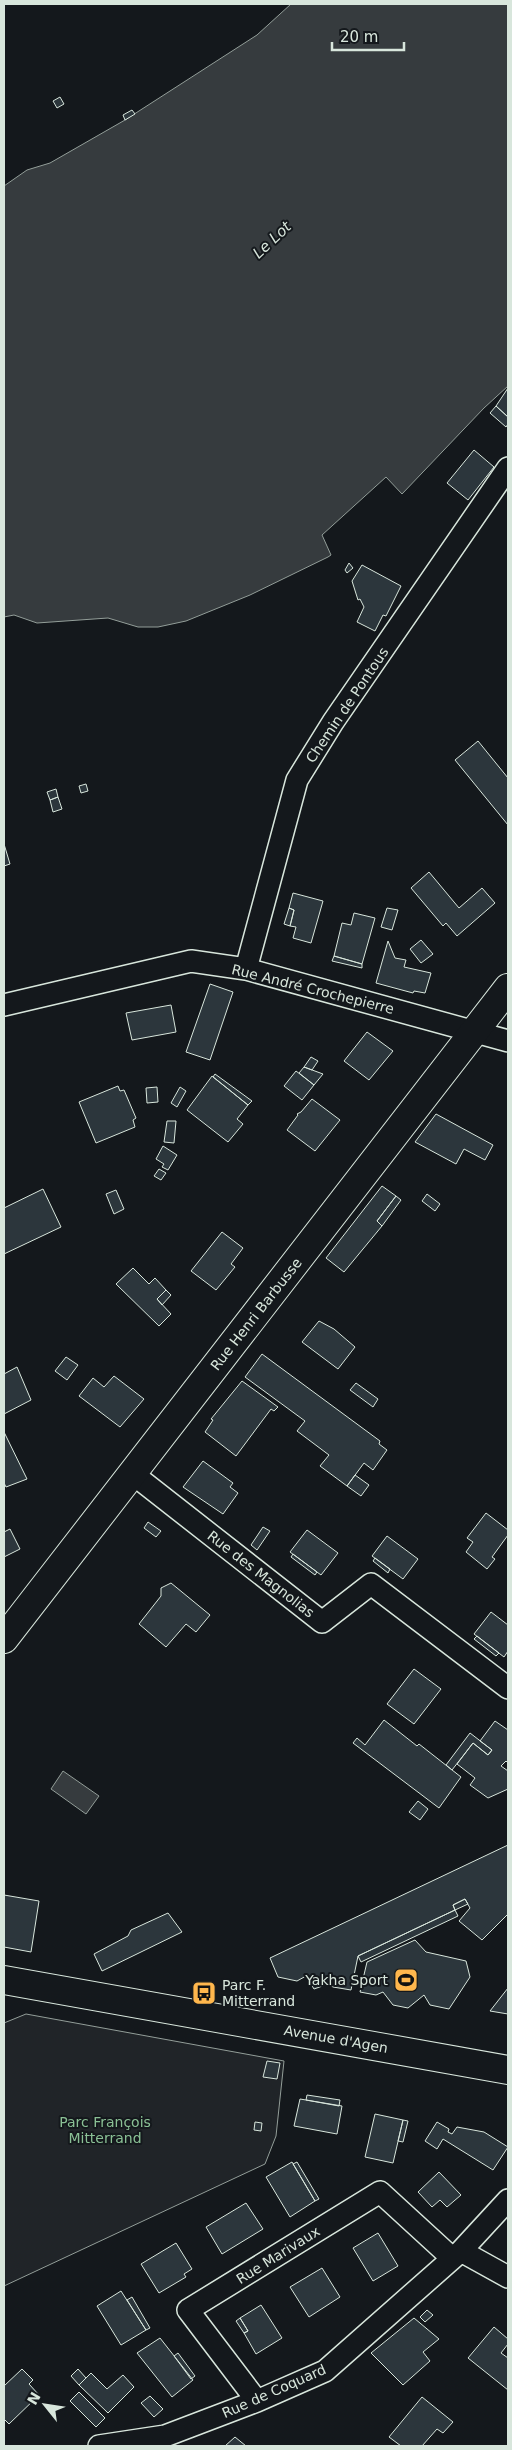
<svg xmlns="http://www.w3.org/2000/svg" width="512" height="2450" font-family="'DejaVu Sans',sans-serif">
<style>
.green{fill:#202428;stroke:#939e99}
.water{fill:#363b3e;stroke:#939e99}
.building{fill:#2c363c;stroke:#d8e6dc}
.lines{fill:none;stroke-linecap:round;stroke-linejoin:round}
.street-casing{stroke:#d8e6dc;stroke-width:24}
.secondary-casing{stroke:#d8e6dc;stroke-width:30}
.street{stroke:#14181c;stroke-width:21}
.secondary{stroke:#14181c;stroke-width:28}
.labels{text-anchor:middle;stroke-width:4;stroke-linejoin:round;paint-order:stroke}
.street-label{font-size:14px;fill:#d8e6dc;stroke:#14181c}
.poi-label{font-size:14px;fill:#d8e6dc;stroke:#14181c;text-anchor:end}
.park-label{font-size:14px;fill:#8ac095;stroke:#14181c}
.water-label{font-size:15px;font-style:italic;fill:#d8e6dc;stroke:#14181c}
</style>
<rect width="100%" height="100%" fill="#14181c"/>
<path class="green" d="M26,2014L284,2061L276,2136L265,2164L4,2286V2023Z"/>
<path class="water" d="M291,4H508V386L484,408L402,494L386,477L322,535L331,555L328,557L250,595L186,621L158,627H138L108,618L37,623L14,615L4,617V186L27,170L50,163L125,120L257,35Z
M63,1771L99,1796L86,1814L51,1789Z"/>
<path class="building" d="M60,97L64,104L57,108L53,101Z
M132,110L135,114L125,120L123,115Z
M508,388V417L496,406Z
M496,406L508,417V424L506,427L490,413Z
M474,450L494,467L468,500L447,483Z
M349,563L353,568L347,573L345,570Z
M362,565L401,586L386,616L383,615L375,631L357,622L364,607L360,599L358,600L352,581Z
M478,741L508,778V825L455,760Z
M86,784L88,791L81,793L79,786Z
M56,789L58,797L50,800L47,792Z
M58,797L62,809L53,812L50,800Z
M4,844L10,864L4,866Z
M429,872L459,908L482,888L495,903L457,936L446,923L443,926L411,888Z
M293,893L323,901L311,943L293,938L296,927L290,926L294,910L289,908Z
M289,908L294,910L290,926L284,924Z
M387,908L398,910L392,930L381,927Z
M354,913L375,918L362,964L334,956L342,923L351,925Z
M421,940L433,954L421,963L410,949Z
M388,941L395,958L406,960L404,967L431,973L425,993L414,991L413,993L376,983Z
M334,956L362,964V968L332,961Z
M210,984L233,992L210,1060L186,1052Z
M171,1005L176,1032L132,1040L126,1013Z
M367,1032L393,1051L369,1080L344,1061Z
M311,1057L318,1061L312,1070L304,1067Z
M304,1067L323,1074L314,1085L299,1073Z
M296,1071L314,1085L302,1100L284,1086Z
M215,1074L252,1101L248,1105L213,1077Z
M212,1076L248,1105L237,1119L243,1124L228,1142L187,1110Z
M118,1086L120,1091L124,1090L136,1118L133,1120L135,1127L96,1143L79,1102Z
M157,1087L158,1102L147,1103L146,1088Z
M180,1087L186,1091L177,1107L171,1103Z
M312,1099L340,1120L315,1151L287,1130L298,1115L297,1114L301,1112Z
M436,1114L493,1145L485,1160L464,1149L456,1164L415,1142Z
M167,1121H176L174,1143L164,1142Z
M163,1146L177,1155L168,1170L162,1167L164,1164L156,1159Z
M159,1169L166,1173L161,1180L154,1176Z
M382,1186L396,1196L377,1221L382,1226L344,1272L326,1258Z
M43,1189L61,1227L4,1254V1208Z
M116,1190L124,1209L114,1214L106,1194Z
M427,1194L440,1204L435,1211L422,1201Z
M396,1196L401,1200L382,1226L377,1221Z
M222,1232L243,1248L231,1264L235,1267L216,1290L191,1271Z
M133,1268L149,1284L155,1278L166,1290L157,1299L171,1314L159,1326L116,1284Z
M166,1290L171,1295L162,1305L157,1299Z
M319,1321L334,1329L355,1347L338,1369L302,1342Z
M262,1354L380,1441L379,1444L387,1450L373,1470L364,1463L347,1486L320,1466L329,1455L297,1431L305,1421L245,1377Z
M66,1357L78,1365L67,1380L55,1371Z
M17,1367L31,1400L4,1414V1374Z
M114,1376L144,1399L120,1427L79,1396L93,1378L104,1387Z
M242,1381L278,1407L274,1411L271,1409L236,1456L205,1432L213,1420L211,1419Z
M356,1383L378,1399L373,1407L350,1390Z
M4,1432L27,1479L6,1487L4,1483Z
M203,1461L233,1483L230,1487L238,1493L223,1514L183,1487Z
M355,1475L369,1485L361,1496L347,1486Z
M486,1513L508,1530V1535L492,1557L495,1559L487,1569L466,1552L473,1542L467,1538Z
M148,1522L161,1531L156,1537L144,1528Z
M263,1527L270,1531L257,1550L251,1545Z
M10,1529L20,1549L4,1557V1532Z
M307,1530L338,1553L321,1575L290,1552Z
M387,1536L418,1559L403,1579L372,1556Z
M293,1554L317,1572L315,1575L291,1557Z
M375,1558L390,1569L388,1573L373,1561Z
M171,1583L210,1615L196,1632L186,1624L166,1647L139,1624L161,1596V1588Z
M491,1612L508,1625V1651L504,1657L474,1634Z
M477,1636L499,1653L496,1656L474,1639Z
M414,1669L441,1689L414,1724L387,1704Z
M384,1720L417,1746L419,1744L461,1777L439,1808L353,1743L357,1738L365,1745Z
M495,1721L508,1730V1763L506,1761L501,1766L508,1771V1789L488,1798L470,1785L475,1778L457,1764L473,1743L488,1755L492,1750L480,1741Z
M470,1733L492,1750L488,1755L473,1743L452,1770L446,1765Z
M418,1801L428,1809L420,1820L409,1812Z
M508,1845V1914L482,1940L459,1921L470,1908L465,1899L453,1905L455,1910L358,1956L351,1990L333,1987L328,1984L314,1989L306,1976L297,1981L278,1977L270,1958Z
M4,1895L39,1901L31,1952L4,1947Z
M465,1899L468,1904L455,1910L453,1905Z
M455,1910L458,1916L361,1962L358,1956Z
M168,1913L182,1932L102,1971L94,1954L128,1936L131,1930Z
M415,1940L426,1952L466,1961L470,1977L449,2009L430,2005L424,1995L408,2008L393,2005L383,1992L376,1995L360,1992L367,1962Z
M508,1988V2014L490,2011Z
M267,2061L280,2063L277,2079L263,2077Z
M307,2095L340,2100L339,2106L306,2100Z
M300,2099L342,2106L337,2134L294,2126Z
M375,2114L403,2120L393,2163L365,2157Z
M403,2120L408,2121L403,2142L398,2141Z
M255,2122L262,2123L261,2131L254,2130Z
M437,2122L449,2129L448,2132L452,2134L457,2127L484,2132L508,2147L493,2170L443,2139L437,2149L425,2141Z
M292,2162L315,2201L290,2217L266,2177Z
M297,2162L319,2199L315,2201L293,2164Z
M439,2172L461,2195L447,2207L440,2200L432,2207L418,2192Z
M246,2203L263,2229L222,2254L206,2227Z
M378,2233L398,2266L373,2281L353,2248Z
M176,2243L192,2269L184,2274L186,2277L159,2293L141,2264Z
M322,2268L340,2297L309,2317L290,2287Z
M121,2291L146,2330L121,2345L97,2306Z
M132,2297L150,2328L146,2330L127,2300Z
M261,2305L282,2338L256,2354L244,2333L248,2331L240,2318Z
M427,2310L433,2315L425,2322L420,2317Z
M240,2318L248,2331L244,2333L236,2321Z
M414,2318L439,2339L423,2352L430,2361L403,2385L371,2353Z
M494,2327L508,2339V2344L501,2353L508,2358V2390L468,2358Z
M160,2338L193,2380L172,2397L137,2353Z
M178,2353L195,2376L191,2379L174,2356Z
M22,2369L33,2380L29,2384L39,2395L9,2424L4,2419V2386Z
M78,2369L86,2378L79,2385L71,2376Z
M91,2373L107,2389L123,2375L134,2387L108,2413L79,2385Z
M79,2392L105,2418L96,2427L70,2401Z
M150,2396L163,2409L154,2417L141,2403Z
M422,2397L453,2422L443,2433L437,2429L422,2446H401L389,2437Z
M235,2437L246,2446H225Z"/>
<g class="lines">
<g class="street-casing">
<path id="street" d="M246,969L297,780L333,722L508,468
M4,1005L191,961L246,969L508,1041
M133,1474L322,1622L371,1584L508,1688
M461,2251L508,2277
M257,2401L188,2310L380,2192L452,2258
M99,2446L165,2436L257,2401L325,2371L461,2251L508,2200"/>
</g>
<g class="secondary-casing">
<path id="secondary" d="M4,1639L508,988
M4,1980L508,2070"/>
</g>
<use href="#street" class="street"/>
<use href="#secondary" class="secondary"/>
</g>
<defs>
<g id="stadium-square" transform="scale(1.25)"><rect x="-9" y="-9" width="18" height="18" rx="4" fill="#ffb74d" stroke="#14181c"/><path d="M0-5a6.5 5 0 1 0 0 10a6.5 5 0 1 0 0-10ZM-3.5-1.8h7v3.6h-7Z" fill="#111"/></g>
<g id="bus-square" transform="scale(1.25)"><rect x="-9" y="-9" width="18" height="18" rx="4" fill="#ffb74d" stroke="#14181c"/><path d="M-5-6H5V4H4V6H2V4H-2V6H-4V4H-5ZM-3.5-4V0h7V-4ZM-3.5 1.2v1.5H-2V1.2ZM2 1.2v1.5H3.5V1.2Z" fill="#111"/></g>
</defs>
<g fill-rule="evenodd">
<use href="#stadium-square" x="406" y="1980"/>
<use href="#bus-square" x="204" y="1993"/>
</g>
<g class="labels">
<g class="street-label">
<text transform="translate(347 705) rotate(-56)" y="5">Chemin de Pontous</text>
<text transform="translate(313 989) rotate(14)" y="5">Rue André Crochepierre</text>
<text transform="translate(256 1314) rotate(-52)" y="5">Rue Henri Barbusse</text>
<text transform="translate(261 1574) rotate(38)" y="5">Rue des Magnolias</text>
<text transform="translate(336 2039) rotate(10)" y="5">Avenue d'Agen</text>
<text transform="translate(278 2255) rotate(-32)" y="5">Rue Marivaux</text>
<text transform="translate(274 2391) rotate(-24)" y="5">Rue de Coquard</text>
</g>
<g class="poi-label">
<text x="388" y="1985">Yakha Sport</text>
<text x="222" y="1990" text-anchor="start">Parc F.<tspan x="222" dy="16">Mitterrand</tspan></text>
</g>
<g class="park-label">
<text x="105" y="2127">Parc François<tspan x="105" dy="16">Mitterrand</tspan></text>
</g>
<g class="water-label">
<text transform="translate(272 240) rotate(-43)" y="5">Le Lot</text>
</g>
</g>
<rect width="512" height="2450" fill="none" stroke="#d8e6dc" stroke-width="10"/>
<g transform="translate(45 2405) rotate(300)" stroke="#14181c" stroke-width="4" paint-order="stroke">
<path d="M0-4L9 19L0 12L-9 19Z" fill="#d8e6dc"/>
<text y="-8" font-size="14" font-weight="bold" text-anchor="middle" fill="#d8e6dc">N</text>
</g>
<path d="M332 42v8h72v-8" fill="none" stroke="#d8e6dc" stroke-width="2.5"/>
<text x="340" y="42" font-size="15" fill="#d8e6dc" stroke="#14181c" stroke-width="4" paint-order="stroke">20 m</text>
</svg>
